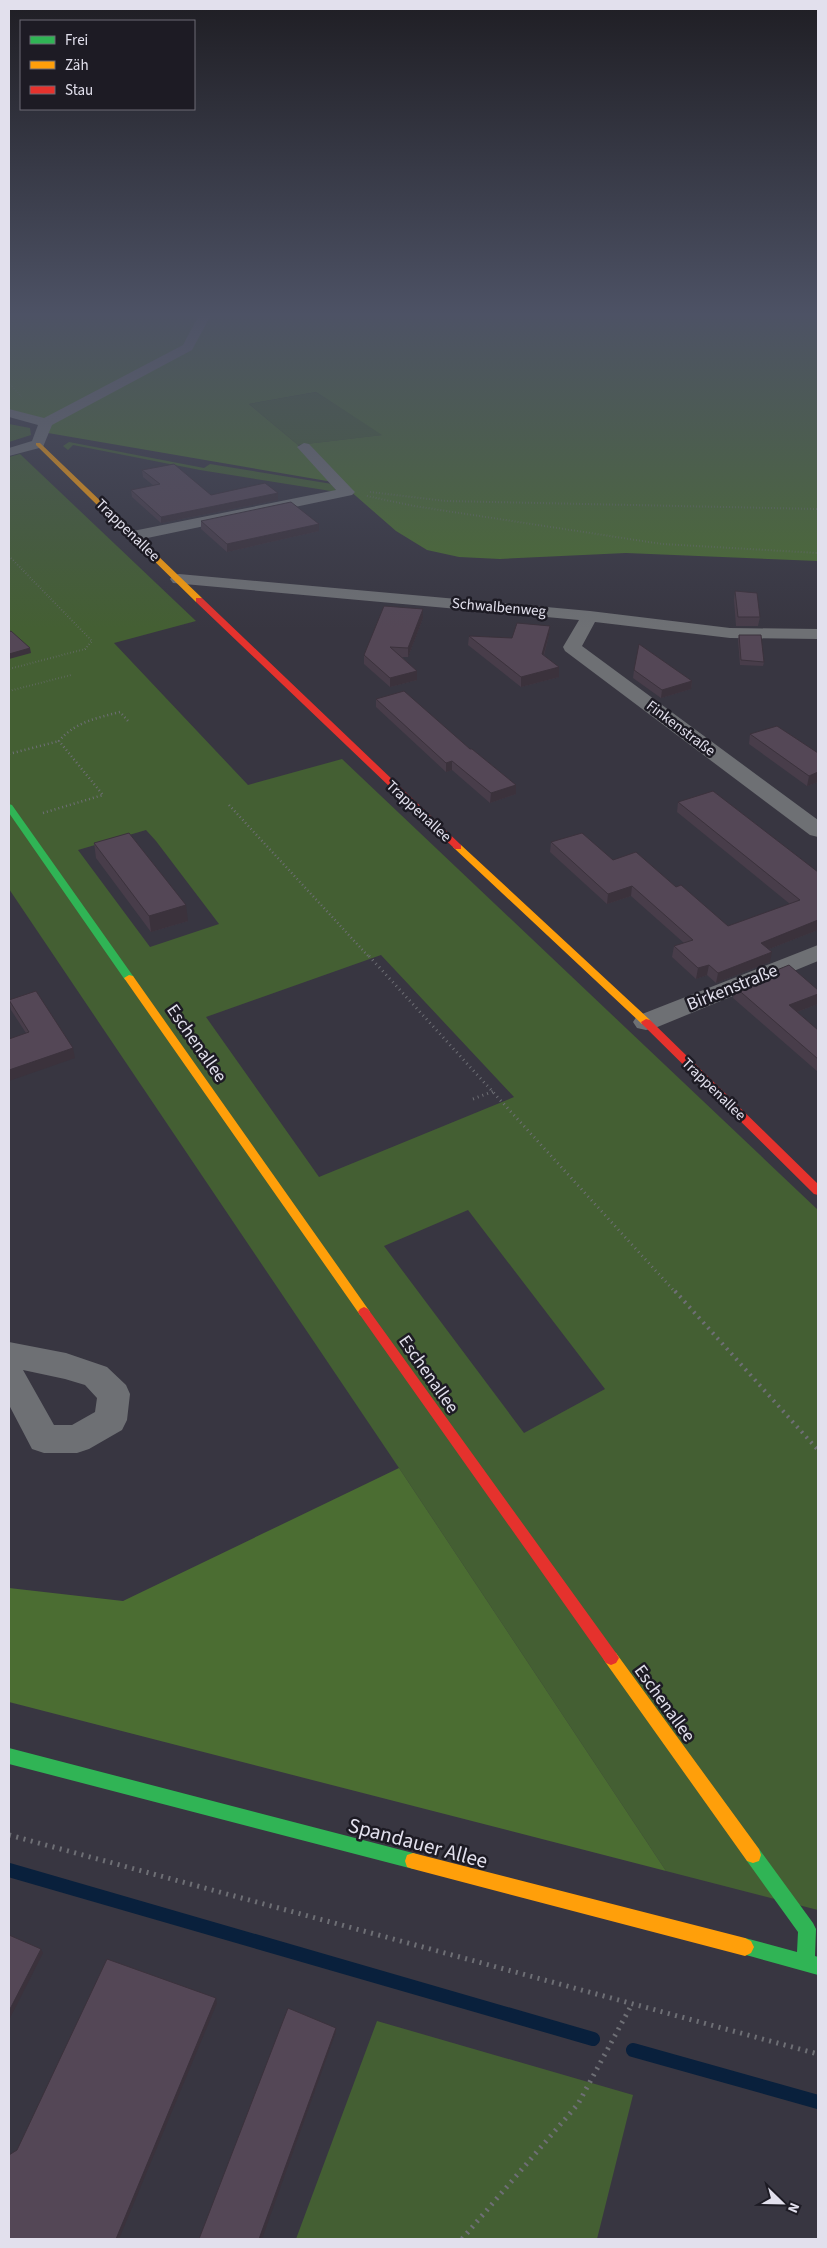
<svg xmlns="http://www.w3.org/2000/svg" width="827" height="2248" font-family="'Source Sans 3',sans-serif">
<style>
.green{fill:#445f33;fill-rule:evenodd}
.forest{fill:#4b6d32}
.lines{fill:none;stroke-linecap:round;stroke-linejoin:round}
.stream{stroke:#09203c;stroke-width:14}
.path-far5{stroke:#6e6f75;stroke-width:1;stroke-dasharray:0.5 2;stroke-linecap:butt}
.path-far4{stroke:#6e6f75;stroke-width:2;stroke-dasharray:0.5 2.5;stroke-linecap:butt}
.path-far3{stroke:#6e6f75;stroke-width:2.5;stroke-dasharray:1 3;stroke-linecap:butt}
.path-far2{stroke:#6e6f75;stroke-width:3;stroke-dasharray:1 4;stroke-linecap:butt}
.path-far1{stroke:#6e6f75;stroke-width:4;stroke-dasharray:2 5;stroke-linecap:butt}
.path{stroke:#6e6f75;stroke-width:5;stroke-dasharray:2 5.5;stroke-linecap:butt}
.street{fill:#6e7074;fill-rule:evenodd}
.fast{fill:#30b455;fill-rule:evenodd}
.slow{fill:#ff9f0a;fill-rule:evenodd}
.jam{fill:#e5322d;fill-rule:evenodd}
.wall{fill:#483d4a}
.shaded-wall{fill:#3b323c}
.building{fill:#544756;stroke:#3b323c}
.labels{text-anchor:middle;stroke-width:5;stroke-linejoin:round;paint-order:stroke}
.far-street-label{font-size:15px;fill:#e2e0ed;stroke:#1d1b24}
.street-label{font-size:18px;fill:#e2e0ed;stroke:#1d1b24}
.near-street-label{font-size:21px;fill:#e2e0ed;stroke:#1d1b24}
</style>
<rect width="100%" height="100%" fill="#383641"/>
<path class="green" d="M316,392L383,435L298,445L249,404Z
M9,424L30,428L31,435L9,442Z
M69,442L204,468L210,464L332,484L337,492L200,470L73,445L68,450L63,446Z
M20,454L196,621L114,643L248,785L342,759L818,1210V1910L666,1871L399,1468L9,889V457ZM146,830L156,841L219,924L150,947L78,850ZM381,955L514,1097L319,1177L206,1017ZM468,1210L605,1389L524,1433L384,1246Z
M377,2021L633,2095L597,2239H296Z"/>
<path class="forest" d="M9,315H203L185,346L46,419L9,410Z
M208,315H818V561L626,553L500,559L459,557L427,550L396,531L341,483L306,444L382,435L316,392L249,404L298,445L333,482L48,433L50,422L191,347Z
M399,1468L666,1871L9,1702V1588L123,1601Z"/>
<g class="lines">
<path class="stream" d="M9,1870L593,2039
M633,2050L818,2102"/>
<path class="path-far5" d="M814,315L818,317
M9,383L22,397"/>
<path class="path-far4" d="M370,492L446,501L818,509
M367,496L414,506L662,544L818,553
M9,556L92,641L85,649L9,669
M9,691L71,675"/>
<path class="path-far3" d="M9,754L59,741
M229,805L370,958
M43,813L103,795L59,741C75,722 97,718 120,712L128,721"/>
<path class="path-far2" d="M369,956L676,1293
M473,1099L494,1091"/>
<path class="path-far1" d="M675,1291L818,1450"/>
<path class="path" d="M9,1835L818,2054
M462,2239L578,2104L632,2004"/>
<path class="street" d="M199,315H211L192,350L52,425L43,447L9,456V448L32,441L38,425L9,417V409L44,418L183,345Z
M304,443L309,444L352,489L355,492L352,495L133,541L127,539L125,536L127,533L133,531L336,490L297,447Z
M179,574L590,611L730,628L818,629V639L730,638L595,622L582,646L818,820V837L810,835L565,651L563,647L579,620L173,583L170,579L173,575Z
M818,945V961L655,1028L646,1030L637,1028L633,1022L637,1016Z
M9,1342L66,1353L107,1367L126,1385L130,1394L127,1420L122,1430L89,1449L77,1453H44L32,1449L9,1405ZM23,1370L65,1379L85,1385L97,1398L95,1412L72,1425H54Z"/>
<path class="fast" d="M9,804L12,805L133,976L134,978L133,980H125L9,813Z
M9,1748L413,1853L419,1855L421,1861L419,1867L413,1869L9,1764Z
M753,1847L759,1849L813,1923L816,1929L815,1956L818,1957V1975L739,1953L736,1947L739,1941L745,1938L797,1952L798,1932L747,1861L745,1855L747,1849Z"/>
<path class="slow" d="M36,443H40L202,598V602H196L36,445Z
M458,844L461,845L650,1020L651,1022L650,1024H642L455,849L453,847Z
M129,975L133,976L368,1309L370,1312L368,1315L364,1317L360,1315L124,978Z
M611,1651L616,1653L759,1849L761,1855L759,1861L753,1863L747,1861L606,1663L603,1658L606,1653Z
M413,1853L745,1938L751,1941L754,1947L751,1953L745,1956L413,1869L407,1867L405,1861L407,1855Z"/>
<path class="jam" d="M196,598H202L461,845V849H455L196,602Z
M646,1019L650,1020L818,1184V1195L814,1194L642,1024L641,1022Z
M364,1307L368,1309L616,1653L619,1658L616,1663L611,1665L606,1663L360,1315L358,1312L360,1309Z"/>
</g>
<path class="wall" d="M142,470L211,495L278,500L161,523L132,497L131,490L154,486L143,477Z
M201,521L319,524V531L227,552L201,529Z
M735,591L760,617L758,626H736L734,600Z
M423,609V618L408,657H402L417,671V680L390,687L364,664V655Z
M550,626L549,635L544,655L559,677L521,687L468,645L469,636L512,638Z
M739,635L764,662L763,666L740,665L738,640Z
M634,670L692,681L691,689L661,698L633,678Z
M376,699L470,749L516,785V794L490,803L452,770L446,772L376,707Z
M750,734L818,753V782L807,786L749,744Z
M678,802L818,872V930L769,949L770,962L716,983L707,975L696,979L672,957L674,946L684,943L631,896L607,904L550,852L551,842L613,860L676,887L728,926L790,904L677,812Z
M94,843L188,921L151,932L96,858Z
M735,987L818,990V1004L797,1012L818,1030V1072L733,998Z
M9,1000L75,1058L26,1033L11,1010Z"/>
<path class="shaded-wall" d="M278,493V500L161,523V517Z
M319,524V531L227,552V544Z
M423,609V618L408,657V648Z
M550,626L549,635L541,664L542,654Z
M30,648L31,653L9,659V654Z
M559,667V677L521,687V677Z
M417,671V680L390,687V678Z
M692,681L691,689L661,698L662,690Z
M452,761V770L446,772V763Z
M818,772V782L807,786L809,776Z
M516,785V794L490,803L491,793Z
M632,886L631,896L607,904L608,894Z
M186,905L188,921L151,932L149,916Z
M818,920V930L759,953L761,943Z
M772,952L770,962L716,983L718,973Z
M709,965L707,975L696,979L698,968Z
M818,994V1004L786,1016L789,1005Z
M73,1048L75,1058L9,1081V1070Z
M41,1949L43,1953L9,2020V2011Z
M216,1998L217,2003L119,2239H116Z
M336,2028V2032L262,2239H259Z"/>
<path class="building" d="M174,464L211,495L265,483L278,493L161,517L131,490L160,484L142,470Z
M291,502L319,524L227,544L201,521Z
M735,591L757,593L760,617H738Z
M384,606L423,609L408,648L390,647L417,671L390,678L364,655Z
M517,623L550,626L542,654L559,667L521,677L469,636L512,638Z
M11,631L30,648L9,654V632Z
M739,635H761L764,662L741,660Z
M639,644L669,665L692,681L662,690L634,670Z
M404,691L470,749H472L516,785L491,793L452,761L446,763L376,699Z
M777,726L818,753V772L809,776L750,734Z
M713,791L818,872V920L761,943L772,952L718,973L709,965L698,968L674,946L693,940L632,886L608,894L551,842L582,833L613,860L636,852L676,887L681,885L728,926L800,900L678,802Z
M129,833L186,905L149,916L94,843Z
M789,965L818,990V994L789,1005L818,1030V1059L735,987Z
M36,991L73,1048L9,1070V1039L29,1032L9,1000Z
M9,1935L41,1949L9,2011Z
M107,1959L216,1998L116,2239H9V2155L17,2150Z
M288,2008L336,2028L259,2239H199Z"/>
<linearGradient id="sky" x2="0" y2="1"><stop stop-color="#1f1e24"/><stop offset="0.5" stop-color="#4d5265"/><stop offset="1" stop-color="#4d5265" stop-opacity="0"/></linearGradient>
<rect width="827" height="629" fill="url(#sky)"/>
<g class="labels">
<g class="far-street-label">
<text transform="translate(128 530) rotate(44)" y="5">Trappenallee</text>
<text transform="translate(499 607) rotate(5)" y="5">Schwalbenweg</text>
<text transform="translate(681 728) rotate(37)" y="5">Finkenstraße</text>
<text transform="translate(419 811) rotate(43)" y="5">Trappenallee</text>
<text transform="translate(714 1089) rotate(44)" y="5">Trappenallee</text>
</g>
<g class="street-label">
<text transform="translate(732 987) rotate(-22)" y="6">Birkenstraße</text>
<text transform="translate(197 1043) rotate(55)" y="6">Eschenallee</text>
<text transform="translate(429 1374) rotate(55)" y="6">Eschenallee</text>
<text transform="translate(665 1703) rotate(54)" y="6">Eschenallee</text>
</g>
<g class="near-street-label">
<text transform="translate(418 1843) rotate(15)" y="7">Spandauer Allee</text>
</g>
</g>
<rect width="827" height="2248" fill="none" stroke="#e2e0ed" stroke-width="20"/>
<rect x="20" y="20" width="175" height="90" fill="#1d1b24" stroke="#6c6a74"/>
<rect x="30" y="36" width="25" height="8" fill="#30b455" stroke="#6c6a74"/>
<text x="65" y="45" font-size="15" fill="#e2e0ed">Frei</text>
<rect x="30" y="61" width="25" height="8" fill="#ff9f0a" stroke="#6c6a74"/>
<text x="65" y="70" font-size="15" fill="#e2e0ed">Zäh</text>
<rect x="30" y="86" width="25" height="8" fill="#e5322d" stroke="#6c6a74"/>
<text x="65" y="95" font-size="15" fill="#e2e0ed">Stau</text>
<g transform="translate(782 2203) rotate(113)" stroke="#1d1b24" stroke-width="4" paint-order="stroke">
<path d="M0-4L9 19L0 12L-9 19Z" fill="#e2e0ed"/>
<text y="-8" font-size="14" font-weight="bold" text-anchor="middle" fill="#e2e0ed">N</text>
</g>
</svg>
